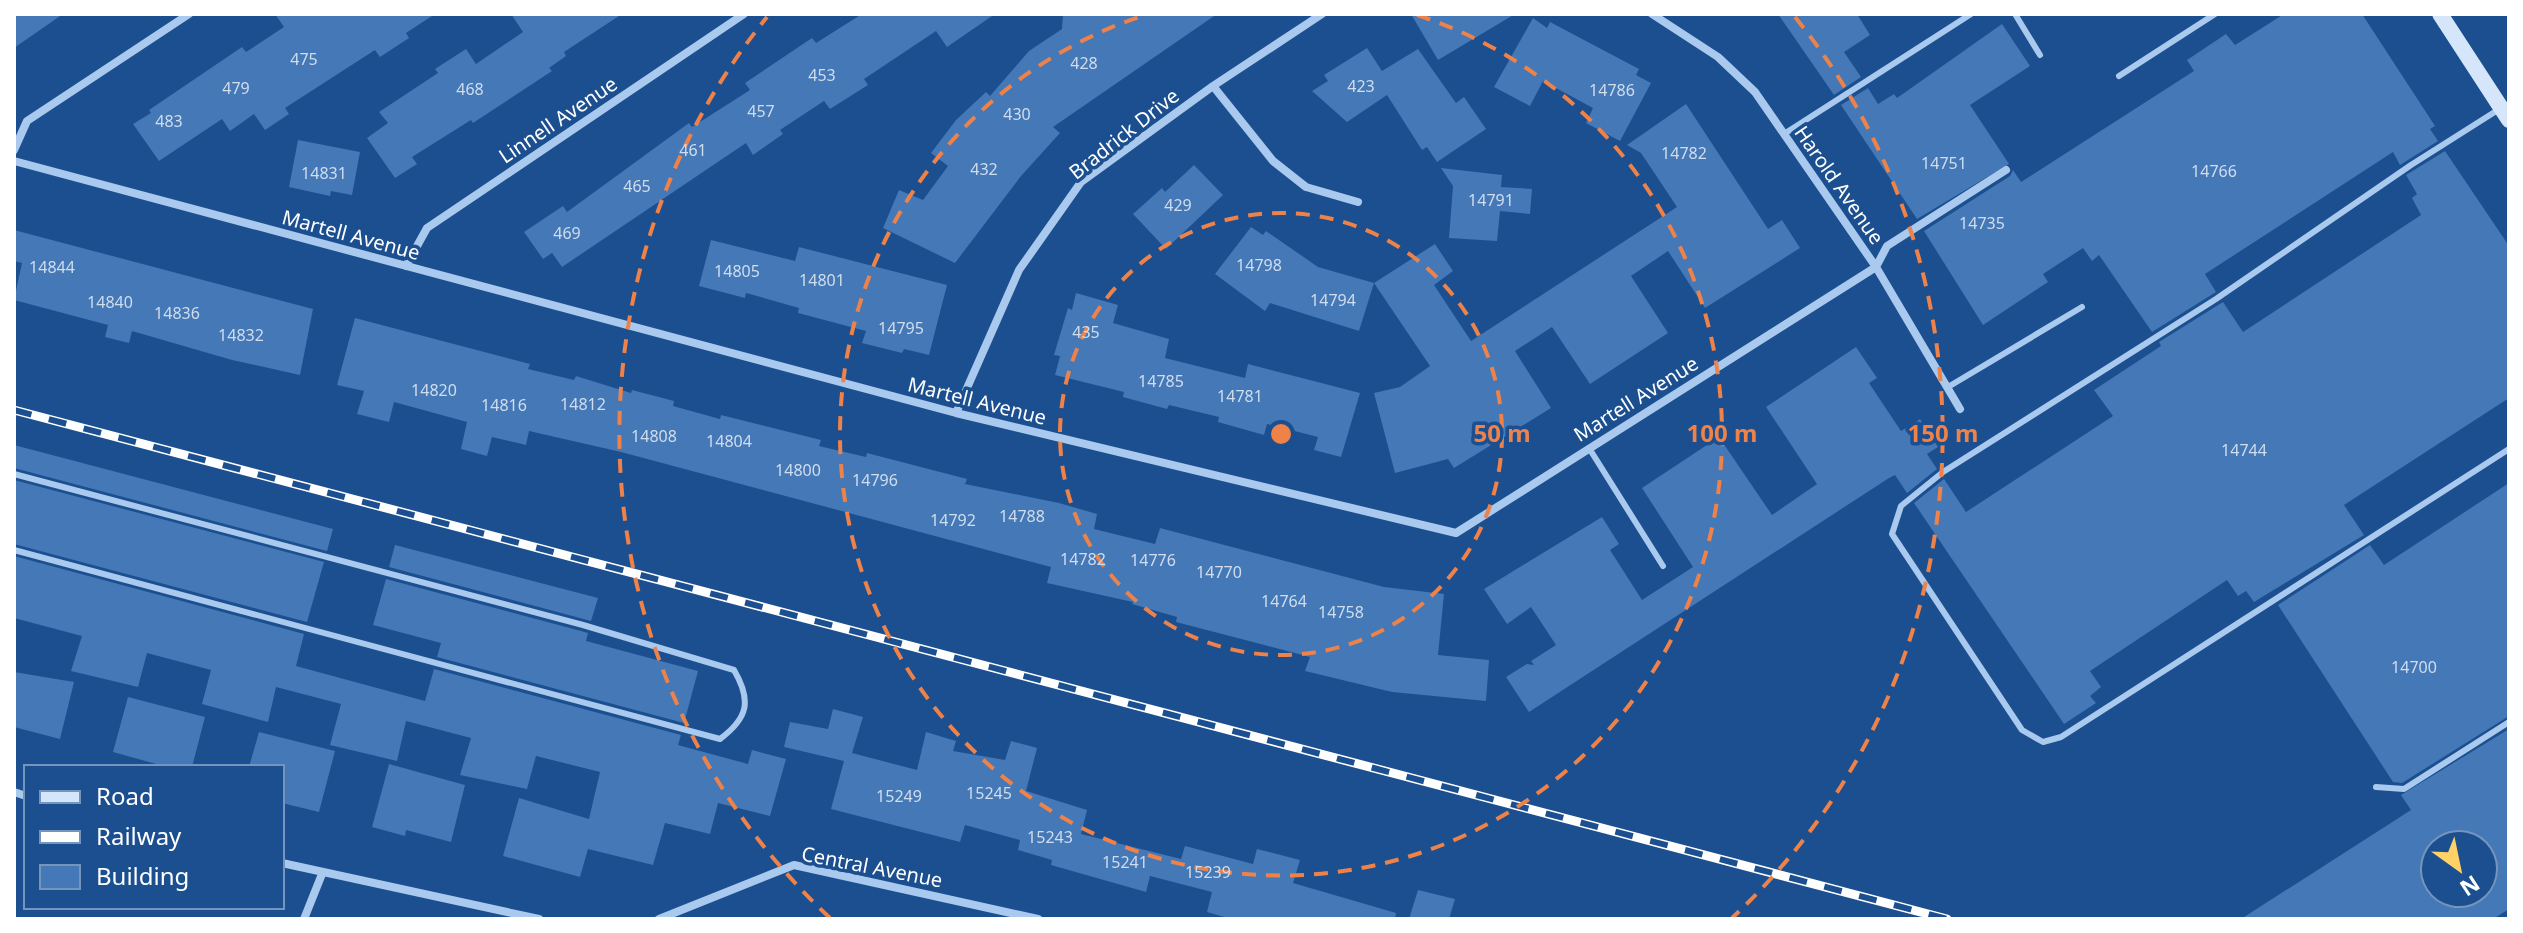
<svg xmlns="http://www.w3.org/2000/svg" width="2523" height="933" font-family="'Noto Sans',sans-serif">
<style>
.building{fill:#4478b7;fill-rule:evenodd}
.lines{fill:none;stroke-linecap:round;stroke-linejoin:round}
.lane{stroke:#a9c9ee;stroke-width:6}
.street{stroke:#a9c9ee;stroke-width:8}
.secondary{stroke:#d6e6fa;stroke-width:16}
.rail-casing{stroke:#fff;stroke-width:9}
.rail{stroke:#1b4f8f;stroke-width:6;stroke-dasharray:18;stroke-linecap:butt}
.ring{fill:none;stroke:#ee8249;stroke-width:4;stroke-dasharray:14 10}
.labels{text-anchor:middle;stroke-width:7;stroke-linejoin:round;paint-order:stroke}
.number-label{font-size:16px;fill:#d0dded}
.street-label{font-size:20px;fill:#fff;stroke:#1b4f8f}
.centre{fill:#ee8249;stroke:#1b4f8f;stroke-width:4}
.ring-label{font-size:24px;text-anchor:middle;font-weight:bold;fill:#ee8249;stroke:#1b4f8f;stroke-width:7;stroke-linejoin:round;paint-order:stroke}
</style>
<rect width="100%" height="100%" fill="#1b4f8f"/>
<path class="building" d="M14,14H63L14,48Z
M275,14H435L406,33L409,38L380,57L375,50L285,108L289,114L265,130L254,114L230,131L222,119L159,161L133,124L151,113L149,110L242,47L246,52L284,27Z
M511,14H622L564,52L566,56L549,68L552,71L473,123L471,120L412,157L417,164L395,178L367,138L388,123L379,112L438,73L435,69L466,49L476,64L523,32Z
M862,14H995L947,47L936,31L864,79L868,85L830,109L824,101L780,130L783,134L753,155L746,143L562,267L552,253L543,259L524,232L563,206L567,212L689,123L692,127L750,90L745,83L812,38L816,43Z
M1063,14H1217L1053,127L1060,133L1021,176L955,263L883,228L899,190L923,200L948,166L931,153L956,120L986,92L990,96L1029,51L1062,29Z
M1411,14H1515L1438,60Z
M1778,14H1857L1870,35L1844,52L1861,77L1834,95Z
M2284,14H2362L2435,126L2430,129L2438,141L2400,165L2393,152L2205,274L2216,292L2152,332L2099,255L2092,261L2083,248L2043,274L2048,282L1983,325L1924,231L2010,176L2013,170L2021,182L2194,71L2187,60L2226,34L2235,45Z
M1533,18L1547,28L1550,22L1639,69L1636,75L1651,83L1620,141L1586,123L1593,108L1543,81L1530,106L1494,87Z
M2002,24L2030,66L1970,105L2009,164L1917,219L1841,105L1868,88L1878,104L1894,94L1897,98Z
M1367,48L1382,71L1418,49L1456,103L1464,97L1486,129L1437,162L1427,147L1422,150L1387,95L1347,122L1312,91L1328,81L1324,75Z
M1686,104L1768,229L1782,220L1800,248L1705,308L1668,251L1631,276L1668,333L1590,384L1552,327L1515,351L1551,408L1454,468L1448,459L1395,473L1374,393L1400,387L1430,366L1374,283L1435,244L1453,271L1434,285L1471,341L1677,207L1641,153L1627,145Z
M298,140L360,152L352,195L331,191L330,196L289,187Z
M2445,151L2509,246V398L2344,505L2364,535L2254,602L2246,591L2238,596L2227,580L2090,671L2101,687L2090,696L2096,703L2064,724L1914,503L1944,479L1966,512L2113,416L2094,390L2161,346L2159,342L2223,302L2243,332L2421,215L2412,198L2417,194L2406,175Z
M1194,165L1223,195L1166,249L1133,214L1162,188L1165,192Z
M1441,168L1502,175L1501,187L1532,189L1530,214L1500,211L1497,241L1449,238L1453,186Z
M1251,227L1263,235L1266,231L1318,267L1374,283L1359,331L1270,303L1265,311L1215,274Z
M14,230L313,309L300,375L232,360L132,331L129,343L105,337L108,325L14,300L22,263L14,261Z
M711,240L795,261L799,247L947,285L929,355L904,349L902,353L862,343L866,331L798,313L799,308L746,293L745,298L699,286Z
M1076,293L1118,305L1113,323L1169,339L1165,358L1245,378L1248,364L1360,393L1341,457L1314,450L1318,437L1267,424L1264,435L1218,422L1219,417L1169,405L1167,409L1123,397L1124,392L1055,375L1060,356L1054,355L1068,308L1072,310Z
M355,318L530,364L528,369L574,380L576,376L631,393L632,390L674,401L673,406L720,419L721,415L821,440L819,446L866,457L867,453L967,479L965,484L1059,503L1097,514L1094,529L1155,544L1160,528L1384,587L1444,594L1438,655L1489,660L1486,701L1392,692L1305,671L1310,657L1176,622L1177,617L1132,604L1133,602L1047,583L1051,567L621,452L529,431L526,445L492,437L487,456L461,449L467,422L394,402L389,422L357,414L364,391L337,385Z
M1856,347L1877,378L1869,383L1901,431L1920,419L1938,447L1927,454L1937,469L1907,493L1895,475L1889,478L1529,712L1506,677L1527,664L1534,665L1531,661L1556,645L1531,607L1507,624L1484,589L1602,517L1619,544L1610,550L1642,600L1693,567L1642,488L1719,437L1772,515L1817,484L1766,407Z
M14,445L333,529L327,551L14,468Z
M14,480L324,562L307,622L14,544Z
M2509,483V716L2402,783L2393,782L2278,605L2370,545L2384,565Z
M395,545L598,598L591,621L389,567Z
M14,556L304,634L296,666L425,701L434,669L681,735L678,745L748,764L752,750L786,759L770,816L718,803L710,834L665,823L653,865L588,849L580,877L503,856L519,798L589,819L600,772L536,756L527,789L460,775L471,738L406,721L397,761L330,745L341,704L276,687L268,722L202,704L211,670L147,653L138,687L71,671L82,636L14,618Z
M386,579L581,631L588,633L586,641L698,671L684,723L437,657L441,643L373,625Z
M14,672L74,682L60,739L14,727Z
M128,697L205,717L192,767H167L113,752Z
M833,709L863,717L852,753L917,770L926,732L956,741L953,751L1005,760L1011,741L1037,748L1026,791L1087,810L1081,834L1181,859L1185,846L1253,864L1257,849L1300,860L1293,883L1396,913L1395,919H1231L1207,912L1212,892L1150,876L1146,892L1051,865L1052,860L1018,850L1020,840L965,825L960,842L831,809L844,761L784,747L790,722L828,729Z
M2509,729V909L2493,919H2241L2411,810L2401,795ZM2435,845H2483V893H2435Z
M259,732L335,751L319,812L282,803V767H249Z
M389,764L465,785L451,842L406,830L405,836L372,827Z
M1418,890L1455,899L1449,919H1409Z"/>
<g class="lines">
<path class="lane" d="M2015,14L2040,55
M2119,76L2215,14
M2501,108L2411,165L2216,299L1943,472L1901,506L1892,534L2022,730L2043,742L2061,737L2509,449
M1784,134L1971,14
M1948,387L2082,307
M1589,448L1663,566
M14,474L583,625L734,670C752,701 748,718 720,739L14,550
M2376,787L2404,789L2509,722"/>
<path class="street" d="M1652,14L1718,57L1755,92L1876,267L1960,409
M1213,86L1273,161L1306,187L1358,202
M14,150L27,121L189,14
M14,161L956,413L1456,533L1876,267L1887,246L2006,170
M406,266L427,228L744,14
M956,413L1019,270L1081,182L1213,86L1322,14
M14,792L26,796
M282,863L539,919
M304,919L322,874
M659,919L794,865L1038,919"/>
<path class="secondary" d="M2440,14L2509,120"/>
<g class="rail-casing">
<path id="rail" d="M14,410L1947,919"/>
</g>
<use href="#rail" class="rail"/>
</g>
<g class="ring">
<circle cx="1281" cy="434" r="221"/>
<path d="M1417 15A441 441 0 1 1 1145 15"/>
<path d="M830 918A662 662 0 0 1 767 17M1795 17A662 662 0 0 1 1732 918"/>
</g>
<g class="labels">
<g class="number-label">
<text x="304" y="65">475</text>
<text x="1084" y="69">428</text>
<text x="822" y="81">453</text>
<text x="1361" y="92">423</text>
<text x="236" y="94">479</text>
<text x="470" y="95">468</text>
<text x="1612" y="96">14786</text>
<text x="761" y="117">457</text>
<text x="1017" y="120">430</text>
<text x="169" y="127">483</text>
<text x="693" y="156">461</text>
<text x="1684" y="159">14782</text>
<text x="1944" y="169">14751</text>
<text x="984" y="175">432</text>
<text x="2214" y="177">14766</text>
<text x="324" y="179">14831</text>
<text x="637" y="192">465</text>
<text x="1491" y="206">14791</text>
<text x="1178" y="211">429</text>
<text x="1982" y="229">14735</text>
<text x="567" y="239">469</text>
<text x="1259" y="271">14798</text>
<text x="52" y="273">14844</text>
<text x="737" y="277">14805</text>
<text x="822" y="286">14801</text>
<text x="1333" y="306">14794</text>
<text x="110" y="308">14840</text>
<text x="177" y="319">14836</text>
<text x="901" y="334">14795</text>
<text x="1086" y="338">435</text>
<text x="241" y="341">14832</text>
<text x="1161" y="387">14785</text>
<text x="434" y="396">14820</text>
<text x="1240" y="402">14781</text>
<text x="583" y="410">14812</text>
<text x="504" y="411">14816</text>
<text x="654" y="442">14808</text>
<text x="729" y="447">14804</text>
<text x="2244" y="456">14744</text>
<text x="798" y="476">14800</text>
<text x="875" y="486">14796</text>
<text x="1022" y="522">14788</text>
<text x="953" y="526">14792</text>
<text x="1083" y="565">14782</text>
<text x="1153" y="566">14776</text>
<text x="1219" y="578">14770</text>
<text x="1284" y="607">14764</text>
<text x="1341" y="618">14758</text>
<text x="2414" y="673">14700</text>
<text x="989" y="799">15245</text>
<text x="899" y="802">15249</text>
<text x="1050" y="843">15243</text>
<text x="1125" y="868">15241</text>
<text x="1208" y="878">15239</text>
</g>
<g class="street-label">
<text transform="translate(558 120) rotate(-34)" y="7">Linnell Avenue</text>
<text transform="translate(1124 134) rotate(-38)" y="7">Bradrick Drive</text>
<text transform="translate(1839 185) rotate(55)" y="7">Harold Avenue</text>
<text transform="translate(351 235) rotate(15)" y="7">Martell Avenue</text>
<text transform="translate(1636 399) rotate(-32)" y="7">Martell Avenue</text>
<text transform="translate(977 401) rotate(14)" y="7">Martell Avenue</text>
<text transform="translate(872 867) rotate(11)" y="7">Central Avenue</text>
</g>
</g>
<circle cx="1281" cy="434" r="12" class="centre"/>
<g class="ring-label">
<text x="1502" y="442">50 m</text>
<text x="1722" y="442">100 m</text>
<text x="1943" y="442">150 m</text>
</g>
<rect width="2523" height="933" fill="none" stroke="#ffffff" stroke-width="32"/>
<rect x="24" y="765" width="260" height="144" fill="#1b4f8f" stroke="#7695bc" stroke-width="2"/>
<rect x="40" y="791" width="40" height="12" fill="#d6e6fa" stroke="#7695bc" stroke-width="2"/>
<text x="96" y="805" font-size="24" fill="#ffffff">Road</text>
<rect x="40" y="831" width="40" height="12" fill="#ffffff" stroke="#7695bc" stroke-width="2"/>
<text x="96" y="845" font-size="24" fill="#ffffff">Railway</text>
<rect x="40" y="865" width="40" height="24" fill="#4478b7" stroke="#7695bc" stroke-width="2"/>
<text x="96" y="885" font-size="24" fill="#ffffff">Building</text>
<g transform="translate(2459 869) rotate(147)"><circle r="38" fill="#1b4f8f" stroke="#7695bc" stroke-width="2"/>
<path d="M0-6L14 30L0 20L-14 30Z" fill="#ffd166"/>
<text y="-12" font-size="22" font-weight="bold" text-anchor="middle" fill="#ffffff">N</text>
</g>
</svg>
